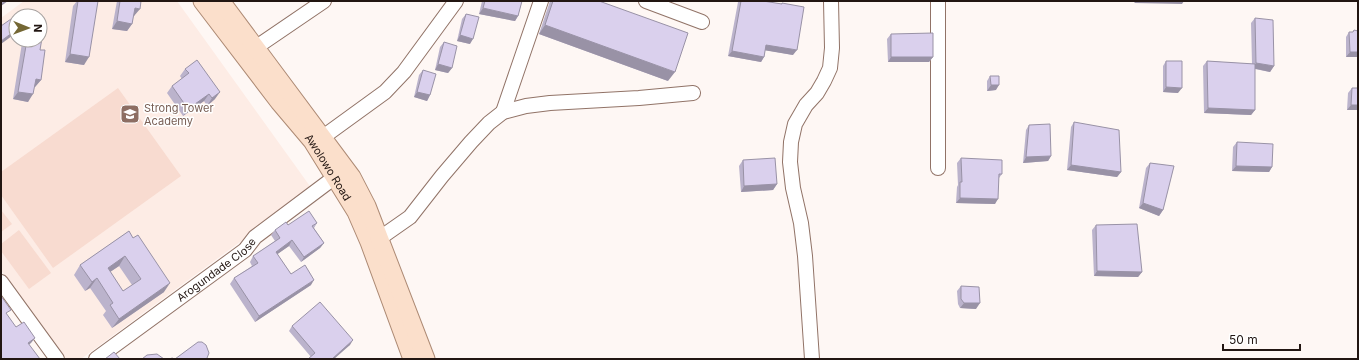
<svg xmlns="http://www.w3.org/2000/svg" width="1359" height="360" font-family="Inter,sans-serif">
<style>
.built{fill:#fdece5;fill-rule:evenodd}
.green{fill:#f8dbd0}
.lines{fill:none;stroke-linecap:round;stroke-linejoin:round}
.minor-casing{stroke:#917367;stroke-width:16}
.major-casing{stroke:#ad8a74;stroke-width:19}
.minor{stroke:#fff;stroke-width:14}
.major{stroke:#fbdfcb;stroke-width:17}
.wall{fill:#bbb3cc;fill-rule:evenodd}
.shaded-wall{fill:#9992a6}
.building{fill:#dad0ed;stroke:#9992a6;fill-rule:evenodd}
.labels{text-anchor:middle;stroke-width:3;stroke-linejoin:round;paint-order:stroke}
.education-label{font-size:11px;fill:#785e54;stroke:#fff;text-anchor:start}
.street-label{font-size:11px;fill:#221612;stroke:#fff}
</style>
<rect width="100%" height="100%" fill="#fef7f4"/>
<path class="built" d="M24,1H177L312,189L81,359H65L1,270V18ZM16,16H40V40H16Z"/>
<path class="green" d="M118,88L181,176L53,268L1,195V172Z
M1,210L12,224L1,232Z
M19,230L51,273L29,289L1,251V244Z"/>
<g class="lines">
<g class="minor-casing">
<g id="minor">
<path d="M646,1L702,22"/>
<path d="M255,48L324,1"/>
<path d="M503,112L541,1"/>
<path d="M323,137L385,92L404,72L456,1"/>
<path d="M938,168V1"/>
<path d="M380,238L410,217L442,176L471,142L489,123L503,112L526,106L550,103L639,98L693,93"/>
<path d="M1,282L57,359"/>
<path id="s1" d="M96,359L245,250L255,237L335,177"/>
<path d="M812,359L805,256L801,223L793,188L790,162L791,142L795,124L806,105L817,93L824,81L830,68L832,48L831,1"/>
</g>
</g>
<g class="major-casing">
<g id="major">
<path id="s2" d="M202,1L279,102L312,141L356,212L369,242L412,359"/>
<path d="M221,1L352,177L367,206L426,359"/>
</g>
</g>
<use href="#minor" class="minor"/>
<use href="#major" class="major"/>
</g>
<path class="wall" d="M77,1H98L84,65L65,62L73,6Z
M117,1H141L134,16H133L132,24L127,31L112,29Z
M482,1H522L518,16L515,21L479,14Z
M550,1H599L668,81L539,34Z
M739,1H763L781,4L782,3L793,55L765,50L764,57L761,62L728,56L738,2Z
M466,14L470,44L457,41L462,19Z
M1255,18L1274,66L1270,72L1255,69V110L1251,115L1204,113L1203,66L1207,61L1252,64L1251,23Z
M1354,30L1358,31V57H1346V37L1349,32H1353Z
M891,34L933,57L929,62H888L887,39Z
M24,40H27L41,80L35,87H34L28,102L13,99L22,43Z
M444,42L452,68L448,73L435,70L440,47Z
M1166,61L1178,93L1163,92V66Z
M185,69L215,99L207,106L204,101L183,116L167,93L172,86L182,79L180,76Z
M423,70L430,95L427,101L414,97L419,75Z
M990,76L996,90L987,91V81Z
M1352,88H1358V110H1347L1348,93Z
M1074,122L1121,172L1117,177L1067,170L1071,127Z
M1029,125L1051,156L1048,161L1023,163L1026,130Z
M1237,142L1272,167L1269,172L1232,171L1233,147Z
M961,158L1002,174L999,178L995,204L956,203L957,187L958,185L957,163Z
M743,160L777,184L773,190L741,192L739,166Z
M1150,163L1163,210L1159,216L1139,208L1146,168Z
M317,223L314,228L324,243L320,248L301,262L289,246L277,254L291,274L311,285L255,322L230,284L234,278L252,266L250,262L253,256L275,241L271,235L275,230L288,225Z
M1096,225L1142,272L1138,277L1094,276L1092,230Z
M129,231L164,292L112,328L103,315L106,311L90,288L85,291L74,275L80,265ZM119,266L132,285L123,291L110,272Z
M961,286L976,309L960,308L958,304L957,291Z
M292,326L350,345L311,357L289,331Z"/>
<path class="shaded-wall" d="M5,1H8L1,6V4Z
M1136,1H1184L1182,4L1134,3Z
M135,8L140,9L134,16L129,15Z
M483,8L518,16L515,21L479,14Z
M117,21L132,24L127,31L112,29Z
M545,25L675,72L668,81L539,34Z
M16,30V33L1,44V41Z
M460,35L473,39L470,44L457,41Z
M766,45L797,50L793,55L763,50Z
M732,51L764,57L761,62L728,56Z
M1350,52H1358V57H1346Z
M70,54L89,57L84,65L65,62Z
M891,57H933L929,62H888Z
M1256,63L1274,66L1270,72L1252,68Z
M438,64L452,68L448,73L435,70Z
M36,79L41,80L35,87L31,86Z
M991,85H999L996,90L987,91Z
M1166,87L1182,88L1178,93L1163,92Z
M18,92L33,94L28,102L13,99Z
M220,92L215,99L207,106L212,98Z
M417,92L430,95L427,101L414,97Z
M209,94L204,101L183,116L188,109Z
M1351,105H1358V110H1347Z
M1208,108L1255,110L1251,115L1204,113Z
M1051,156L1048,161L1023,163L1026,157Z
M1071,165L1121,172L1117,177L1067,170Z
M1236,166L1272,167L1269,172L1232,171Z
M777,184L773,190L741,192L744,186Z
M960,198L998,199L995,204L956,203Z
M1143,203L1163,210L1159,216L1139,208Z
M292,240L289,246L272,258L276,252Z
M324,243L320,248L301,262L304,257Z
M125,256L119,266L101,278L108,268Z
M1097,271L1142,272L1138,277L1094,276Z
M97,278L90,288L85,291L92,282Z
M314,280L311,285L255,322L259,316Z
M170,283L164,292L112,328L119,319Z
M964,303H980L976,309L960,308Z
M35,338L31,343L25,348L28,343Z
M353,340L350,345L334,359H332Z"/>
<path class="building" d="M1,1H5L1,4Z
M78,1H98L89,57L70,54Z
M120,1H141L140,9L135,8L132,24L117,21Z
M485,1H522L518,16L483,8Z
M553,1H599L688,33L675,72L545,25Z
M741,1H763L782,4V3L804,7L797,50L766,45L764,57L732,51Z
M21,12L23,16H16V30L1,41V26Z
M466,14L479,17L473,39L460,35Z
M1255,18L1273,20L1274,66L1256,63Z
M1354,30L1358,31V52H1350L1349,32H1353Z
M933,33V57H891V34Z
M40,38H42L40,50H45L41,80L36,79L33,94L18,92L27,40H40Z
M444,42L457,46L452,68L438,64Z
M197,60L220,92L212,98L209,94L188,109L172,86L189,73L185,69Z
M1166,61H1182V88L1166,87Z
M1207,61L1255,64V110L1208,108Z
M423,70L436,74L430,95L417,92Z
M990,76H999V85H991Z
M1352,88H1358V105H1351Z
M1074,122L1119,130L1121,172L1071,165Z
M1050,124L1051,156L1026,157L1029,125Z
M1237,142L1273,144L1272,167L1236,166Z
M775,158L777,184L744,186L743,160Z
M961,158L1002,160V174H999L998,199L960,198V182H962Z
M1150,163L1174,166L1163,210L1143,203Z
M309,211L317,223L312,226L324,243L304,257L292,240L276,252L291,274L305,265L314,280L259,316L234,278L258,263L253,256L280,238L275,230L286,222L288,225Z
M1137,224L1142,272L1097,271L1096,225Z
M129,231L133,238L138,235L170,283L119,319L110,305L113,303L97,278L92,282L80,265ZM125,256L141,279L123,291L108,268Z
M961,286L979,287L980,303H964L961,299Z
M1,296L11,310L6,313L16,327L24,322L35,338L28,343L40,359H1Z
M320,302L353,340L332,359H308L315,353L292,326Z
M198,342H202L206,345L209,353L207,358L206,359H170L172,358L175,359Z
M114,352L120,359H105Z
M157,354L164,359H142L147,355Z"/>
<defs>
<g id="school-square" transform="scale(1)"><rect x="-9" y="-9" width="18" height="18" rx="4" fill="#8d6e63" stroke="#fff"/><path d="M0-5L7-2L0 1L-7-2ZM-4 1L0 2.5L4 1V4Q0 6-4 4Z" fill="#fff"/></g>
</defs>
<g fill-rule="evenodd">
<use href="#school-square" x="130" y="114"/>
</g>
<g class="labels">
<g class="education-label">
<text x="144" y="112">Strong Tower<tspan x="144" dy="13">Academy</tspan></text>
</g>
<g class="street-label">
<text dy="4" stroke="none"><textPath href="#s2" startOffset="209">Awolowo Road</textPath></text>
<text dy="4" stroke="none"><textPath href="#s1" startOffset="150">Arogundade Close</textPath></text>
</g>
</g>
<rect width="1359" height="360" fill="none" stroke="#221612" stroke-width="4"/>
<g transform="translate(28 28) rotate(91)"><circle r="19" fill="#ffffff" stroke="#a7a2a0"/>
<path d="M0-3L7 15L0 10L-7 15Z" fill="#746734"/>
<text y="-6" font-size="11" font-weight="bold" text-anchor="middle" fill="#221612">N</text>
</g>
<path d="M1223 344v6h77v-6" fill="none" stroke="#221612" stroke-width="2"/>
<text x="1229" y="344" font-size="12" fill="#221612" stroke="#ffffff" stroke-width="3" paint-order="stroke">50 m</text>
</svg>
